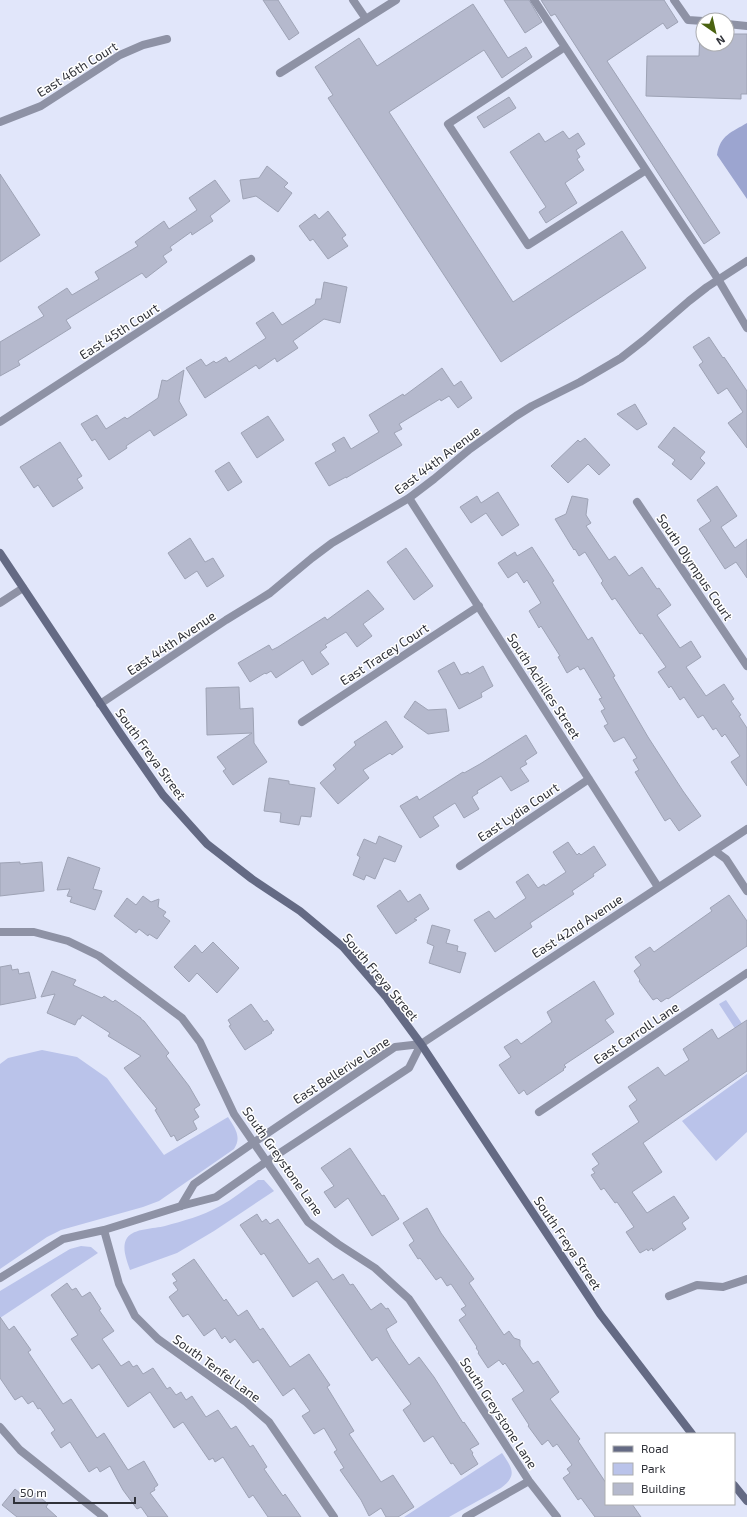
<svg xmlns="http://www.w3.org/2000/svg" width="747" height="1517" font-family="'Exo 2',sans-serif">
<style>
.green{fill:#bac3ea}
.water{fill:#9ca5d0}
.building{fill:#b5b9cd;stroke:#9ea3b5}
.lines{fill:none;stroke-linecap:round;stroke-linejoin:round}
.service{stroke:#8e92a5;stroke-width:8}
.minor{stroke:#8e92a5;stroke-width:8}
.tertiary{stroke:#8e92a5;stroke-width:8}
.secondary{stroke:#646a84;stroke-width:8}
.labels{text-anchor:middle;stroke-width:3;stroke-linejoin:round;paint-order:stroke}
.street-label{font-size:13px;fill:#303239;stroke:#fff}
</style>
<rect width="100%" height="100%" fill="#e1e6fa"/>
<path class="green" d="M726,1000L747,1031V1047L719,1004Z
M42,1050L77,1057L107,1078L164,1155L228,1117C235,1128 242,1137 234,1149L159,1201L143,1207L61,1230L47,1237L0,1269V1064L8,1058Z
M747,1074V1132L716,1161L682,1121Z
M258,1180H264L274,1191L214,1231L177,1253L130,1270C127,1261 121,1247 127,1238C134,1228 154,1229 165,1226C183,1221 202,1216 220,1206C233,1199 245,1189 258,1180Z
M81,1246L91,1247L98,1253L0,1318V1291L70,1249Z
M502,1453C512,1468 518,1475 501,1488L449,1517H404Z"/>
<path class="water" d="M747,123V199L717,155C720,135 732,132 747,123Z"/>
<path class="building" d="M263,0H278L299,33L289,40Z
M504,0H529L542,22L525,33Z
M541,0H664L678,22L667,29L663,23L607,61L720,233L704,244L555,14L551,16Z
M473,4L508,58L526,47L532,57L502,78L484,50L389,112L513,302L622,231L646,268L501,362L328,98L333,95L315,67L359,38L377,66Z
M700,33H703V44H727V34H747V94H741V99L646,96L647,56H699Z
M509,97L516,108L484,128L477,117Z
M563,131L569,139L578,133L585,144L576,150L580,157L577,159L584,170L565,183L577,203L546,223L539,212L546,207L510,152L539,133L545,142Z
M267,166L288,183L284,187L292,193L278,212L256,196L243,199L240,180L259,178Z
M0,174L40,235L0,262Z
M215,180L230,201L210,216L213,221L192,235L191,232L170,247L172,250L163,256L167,262L146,278L142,273L66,320L71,328L18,361L20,365L0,376V342L44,316L38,307L67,288L72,295L99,279L95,272L138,246L135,242L164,221L169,229L197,210L189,198Z
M328,211L346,235L342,238L348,246L328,259L313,239L310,241L299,226L315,214L319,219Z
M324,282L347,287L340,323L324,319L293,341L298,348L277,362L275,358L259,369L256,365L205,398L186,368L201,359L206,366L214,361L216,363L226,357L229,362L266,338L256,323L273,312L282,325L315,304L316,299H321Z
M709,337L723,358L724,357L747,391V448L728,423L743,412L727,388L718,394L699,365L703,362L693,347Z
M442,368L454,386L461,381L472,398L458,408L449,396L441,401L440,399L399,424L402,429L394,433L402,445L346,478V477L329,486L315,463L336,451L332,444L344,437L351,449L379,432L369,415L403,394L404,396Z
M184,370L179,401L187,415L154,436L150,430L126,446L127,448L109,460L95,439L92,441L81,424L97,415L106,429L125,417L127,419L158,398L162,380L167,381Z
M635,404L647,424L637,430L617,414Z
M268,416L284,440L257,458L241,433Z
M674,427L705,452L700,458L705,463L691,480L672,464L675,460L658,447Z
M585,438L610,465L599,475L588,464L568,483L551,466L578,440L580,442Z
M60,442L82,476L77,479L83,488L53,507L38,485L34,488L20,467Z
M229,462L242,482L228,491L215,471Z
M717,486L737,516L721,527L735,548L747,539V578L736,562L725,569L699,529L711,521L697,500Z
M498,492L519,525L502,536L486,513L471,523L460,507L477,496L481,503Z
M572,496L588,499L586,515L591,523L586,526L609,560L615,556L629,576L642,567L657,589L659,588L671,605L657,615L680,648L691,641L701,657L686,667L706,696L724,684L734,699L731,701L741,715L739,716L747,728V786L731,762L740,756L725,734L722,737L716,728L713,730L703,715L698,718L684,697L680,700L671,686L669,688L658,672L666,667L642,633L640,634L615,598L612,600L601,583L603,581L585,552L579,556L575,549L574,550L555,519L566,514Z
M190,538L205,562L213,558L224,576L207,587L197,571L185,579L168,553Z
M532,547L554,581L552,582L588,640L592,637L615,676L613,677L648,737L683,791L701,816L679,831L670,818L665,821L635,772L639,770L633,760L637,758L624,737L614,742L604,726L608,724L601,711L605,709L599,699L602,698L584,668L580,670L578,666L567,673L558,657L560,656L541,626L539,628L529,611L541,603L527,580L524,583L517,572L508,578L498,563L515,552L517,556Z
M406,548L433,586L414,600L387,562Z
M368,590L384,609L363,624L372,636L357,647L346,632L325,645L327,647L320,652L329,664L312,675L303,660L276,678L271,671L266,674L265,673L250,682L238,663L269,645L272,650L278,647L325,617L327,620Z
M454,662L461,675L468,672L469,674L483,666L493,686L481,693L482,697L459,709L438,671Z
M239,687L240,709L253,708L254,743L267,762L233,785L223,771L226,769L217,757L252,733L207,735L206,688Z
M415,701L428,710L446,709L449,731L428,734L404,717Z
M386,721L403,747L392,755L390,753L363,770L369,778L338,804L320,783L336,769L333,765L356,745L354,742Z
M526,735L537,753L525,761L527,764L520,768L529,781L511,791L501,776L477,791L478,793L472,797L479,809L464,818L455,803L433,817L439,826L420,838L400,806L417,796L419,800L463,772L464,773L480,764Z
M269,778L289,781V784L315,788L311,817L301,816L299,825L280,822L281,813L264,811Z
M379,836L402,846L395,862L384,858L375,879L366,875L364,880L353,875L360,857L357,855L364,839L376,844Z
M568,842L577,855L579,853L581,855L594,846L606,865L593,874L594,876L572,891L574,894L530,923L532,927L495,952L474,920L489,911L495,919L526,898L516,882L528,874L538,888L544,884L545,886L566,872L553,852Z
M68,857L100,868L93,889L102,891L95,910L70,902L72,897L67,896L70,889L57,890Z
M20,862V864L42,862L44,891L0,896V863Z
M400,890L408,902L420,894L429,909L414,919L417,920L396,934L377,906Z
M729,895L747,921V946L668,999L667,998L661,1002L657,998L653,1000L639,981L640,980L634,971L641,965L635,957L650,947L654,952L712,911L710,908Z
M143,896L151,902L159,899L158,907L166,912L163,916L170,921L157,939L149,934L148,936L139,929L136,933L114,916L127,898L136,905Z
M432,925L450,930L446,943L458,946L457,951L466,953L460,973L429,963L434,946L427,943Z
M213,942L239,968L217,993L197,973L189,982L174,967L195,945L202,953Z
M11,965L12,970L18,969L19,974L29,972L36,998L0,1005V967Z
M52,971L76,980L73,985L102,998L104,996L113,1002L115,1000L141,1018V1019L144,1021L169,1053L166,1056L189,1086L200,1105L194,1109L199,1117L193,1121L197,1129L177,1141L174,1135L171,1137L155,1110L157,1109L124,1068L141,1056L108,1036L110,1033L82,1015L80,1019H78L75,1025L47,1013L55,994L41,997Z
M594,981L614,1014L605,1020L614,1032L564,1065L566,1067L563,1069L564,1070L527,1095L524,1090L519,1094L499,1065L511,1057L504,1047L517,1039L521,1044L552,1022L547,1012Z
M251,1004L264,1022L267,1020L274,1030L271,1032L272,1033L245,1050L229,1026L231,1025L228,1020Z
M747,1020V1071L643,1143L662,1172L632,1192L647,1213L674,1196L689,1218L682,1223L686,1229L653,1251L652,1248L648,1251L647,1249L640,1253L626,1232L634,1227L617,1202L615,1203L604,1188L601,1190L591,1175L595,1173L592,1169L599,1164L592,1154L639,1122L629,1106L637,1100L628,1087L658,1067L665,1076L689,1060L683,1049L712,1029L718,1039Z
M350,1148L382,1196L384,1195L399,1219L372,1236L348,1198L335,1208L324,1192L334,1186L321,1168Z
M427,1208L441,1233L474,1279L469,1283L504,1335L509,1331L514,1338L520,1340V1346L533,1364L538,1361L559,1392L550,1399L580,1439L578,1441L606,1483V1504H632L641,1517H595L581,1498L578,1500L563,1478L570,1473L567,1469L572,1465L557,1444L553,1447L548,1440L542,1445L528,1426L529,1425L512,1399L524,1391L505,1363L503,1365L499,1360L488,1368L478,1353L479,1352L476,1348L477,1347L459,1320L466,1315L461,1309L466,1306L451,1284L447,1286L441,1277L436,1280L420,1258L418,1259L409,1245L414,1241L403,1223Z
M257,1214L262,1222L266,1219L270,1224L278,1219L309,1264L318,1258L333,1280L343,1274L350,1285L353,1284L371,1310L381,1303L386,1309L388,1308L397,1322L386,1329L391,1339L409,1365L419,1357L434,1377L463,1423L464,1422L479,1444L470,1449L473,1453L472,1454L478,1464L461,1475L453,1463L451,1464L433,1436L424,1442L403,1410L411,1404L377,1357L372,1361L317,1281L293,1297L264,1253L261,1255L240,1225Z
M194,1259L224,1301L226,1299L238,1316L247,1310L260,1330L263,1328L290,1367L309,1354L330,1385L327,1387L354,1431L349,1434L381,1482L393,1475L414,1507L398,1517H386L381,1508L369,1516L361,1500L340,1470L344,1468L334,1452L337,1450L324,1428L314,1434L302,1416L310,1411L294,1388L283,1396L258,1360L253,1363L235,1339L230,1343L225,1336L222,1339L215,1328L204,1336L188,1314L183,1317L169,1297L178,1290L173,1283L177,1281L172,1274Z
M67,1283L72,1290L76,1288L82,1297L90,1292L101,1309L99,1310L114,1331L102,1339L121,1366L129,1361L133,1367L137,1365L143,1374L153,1368L167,1389L170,1387L176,1395L181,1392L186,1400L192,1396L206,1417L218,1410L231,1429L236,1426L250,1447L253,1445L267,1467L264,1469L283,1496L285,1494L301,1517H268L253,1495L249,1498L223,1457L215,1462L213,1458L209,1460L183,1422L174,1428L150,1392L128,1407L99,1364L92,1369L71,1339L78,1335L51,1295Z
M0,1317L9,1330L14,1326L31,1350L28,1352L63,1404L71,1399L97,1438L104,1433L128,1470L144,1461L158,1485L154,1488L155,1490L150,1493L168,1517H148L141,1507L137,1509L123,1490L110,1466L100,1472L97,1467L89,1472L70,1442L61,1448L51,1433L55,1430L40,1408L38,1409L33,1401L28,1404L22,1396L15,1400L0,1378Z
M15,1489L21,1494L23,1491L31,1498L35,1493L48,1504L46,1507L57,1517H17L2,1505Z"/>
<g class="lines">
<path class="service" d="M353,0L366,19
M534,0L718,279
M674,0L688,20L703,21
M727,24L747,26
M565,47L448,124L528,245L646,170
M280,73L396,0
M0,603L23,588"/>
<path class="minor" d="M0,122L41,106L120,55L143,45L167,39
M718,279L747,328
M0,422L251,259
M409,498L658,887
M637,502L747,666
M302,722L479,606
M715,851L726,859L747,891
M460,866L589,779
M0,932H34L68,941L99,956L182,1018L200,1042L234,1114L308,1222L338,1244L375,1268L409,1299L454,1365L529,1481L557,1517
M539,1112L747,973
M181,1206L194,1184L253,1143L395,1047L421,1044L747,829
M104,1230L119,1284L135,1316L158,1339L246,1402L269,1422L334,1517
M0,1278L63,1239L104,1230L181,1206L216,1197L266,1162L409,1068L421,1044
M669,1296L697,1285L723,1287L747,1279
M0,1427L20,1450L104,1517
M466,1517L529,1481"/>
<path class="tertiary" d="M100,704L226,620L270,593L312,558L332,543L409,498L434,479L470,449L516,416L532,406L580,382L621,358L644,340L689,301L707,287L747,261"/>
<path class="secondary" d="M0,553L120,733L163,795L207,844L252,879L300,911L343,947L387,998L421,1044L600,1314L692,1434
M734,1485L747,1501"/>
</g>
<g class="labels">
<g class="street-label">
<text transform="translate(77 69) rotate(-32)" y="5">East 46th Court</text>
<text transform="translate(119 331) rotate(-33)" y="5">East 45th Court</text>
<text transform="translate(437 460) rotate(-37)" y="5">East 44th Avenue</text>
<text transform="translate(695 567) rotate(56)" y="5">South Olympus Court</text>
<text transform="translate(171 643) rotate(-34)" y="5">East 44th Avenue</text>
<text transform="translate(384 654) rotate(-33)" y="5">East Tracey Court</text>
<text transform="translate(544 686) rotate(57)" y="5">South Achilles Street</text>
<text transform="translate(151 754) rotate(54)" y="5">South Freya Street</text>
<text transform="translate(518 812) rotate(-34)" y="5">East Lydia Court</text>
<text transform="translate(577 926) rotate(-33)" y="5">East 42nd Avenue</text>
<text transform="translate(381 977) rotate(50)" y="5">South Freya Street</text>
<text transform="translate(636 1033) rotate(-34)" y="5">East Carroll Lane</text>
<text transform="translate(341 1070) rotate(-33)" y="5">East Bellerive Lane</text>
<text transform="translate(283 1161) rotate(55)" y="5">South Greystone Lane</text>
<text transform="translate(568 1243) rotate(56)" y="5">South Freya Street</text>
<text transform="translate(217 1368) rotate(36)" y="5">South Tenfel Lane</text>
<text transform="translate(499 1413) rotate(57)" y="5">South Greystone Lane</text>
</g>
</g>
<rect x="605" y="1433" width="130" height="72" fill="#ffffff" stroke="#acadb0"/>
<rect x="613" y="1446" width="20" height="6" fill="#646a84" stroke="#acadb0"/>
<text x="641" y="1453" font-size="12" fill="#303239">Road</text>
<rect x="613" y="1463" width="20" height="12" fill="#bac3ea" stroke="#acadb0"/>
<text x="641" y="1473" font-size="12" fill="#303239">Park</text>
<rect x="613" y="1483" width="20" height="12" fill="#b5b9cd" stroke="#acadb0"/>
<text x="641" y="1493" font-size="12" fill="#303239">Building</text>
<g transform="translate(715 32) rotate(146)"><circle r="19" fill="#ffffff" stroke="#acadb0"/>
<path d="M0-3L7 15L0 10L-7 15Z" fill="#4a6210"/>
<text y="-6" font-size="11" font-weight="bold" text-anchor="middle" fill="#303239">N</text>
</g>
<path d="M14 1497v6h121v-6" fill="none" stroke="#303239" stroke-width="2"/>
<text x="20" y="1497" font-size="12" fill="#303239" stroke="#ffffff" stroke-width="3" paint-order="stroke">50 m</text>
</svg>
